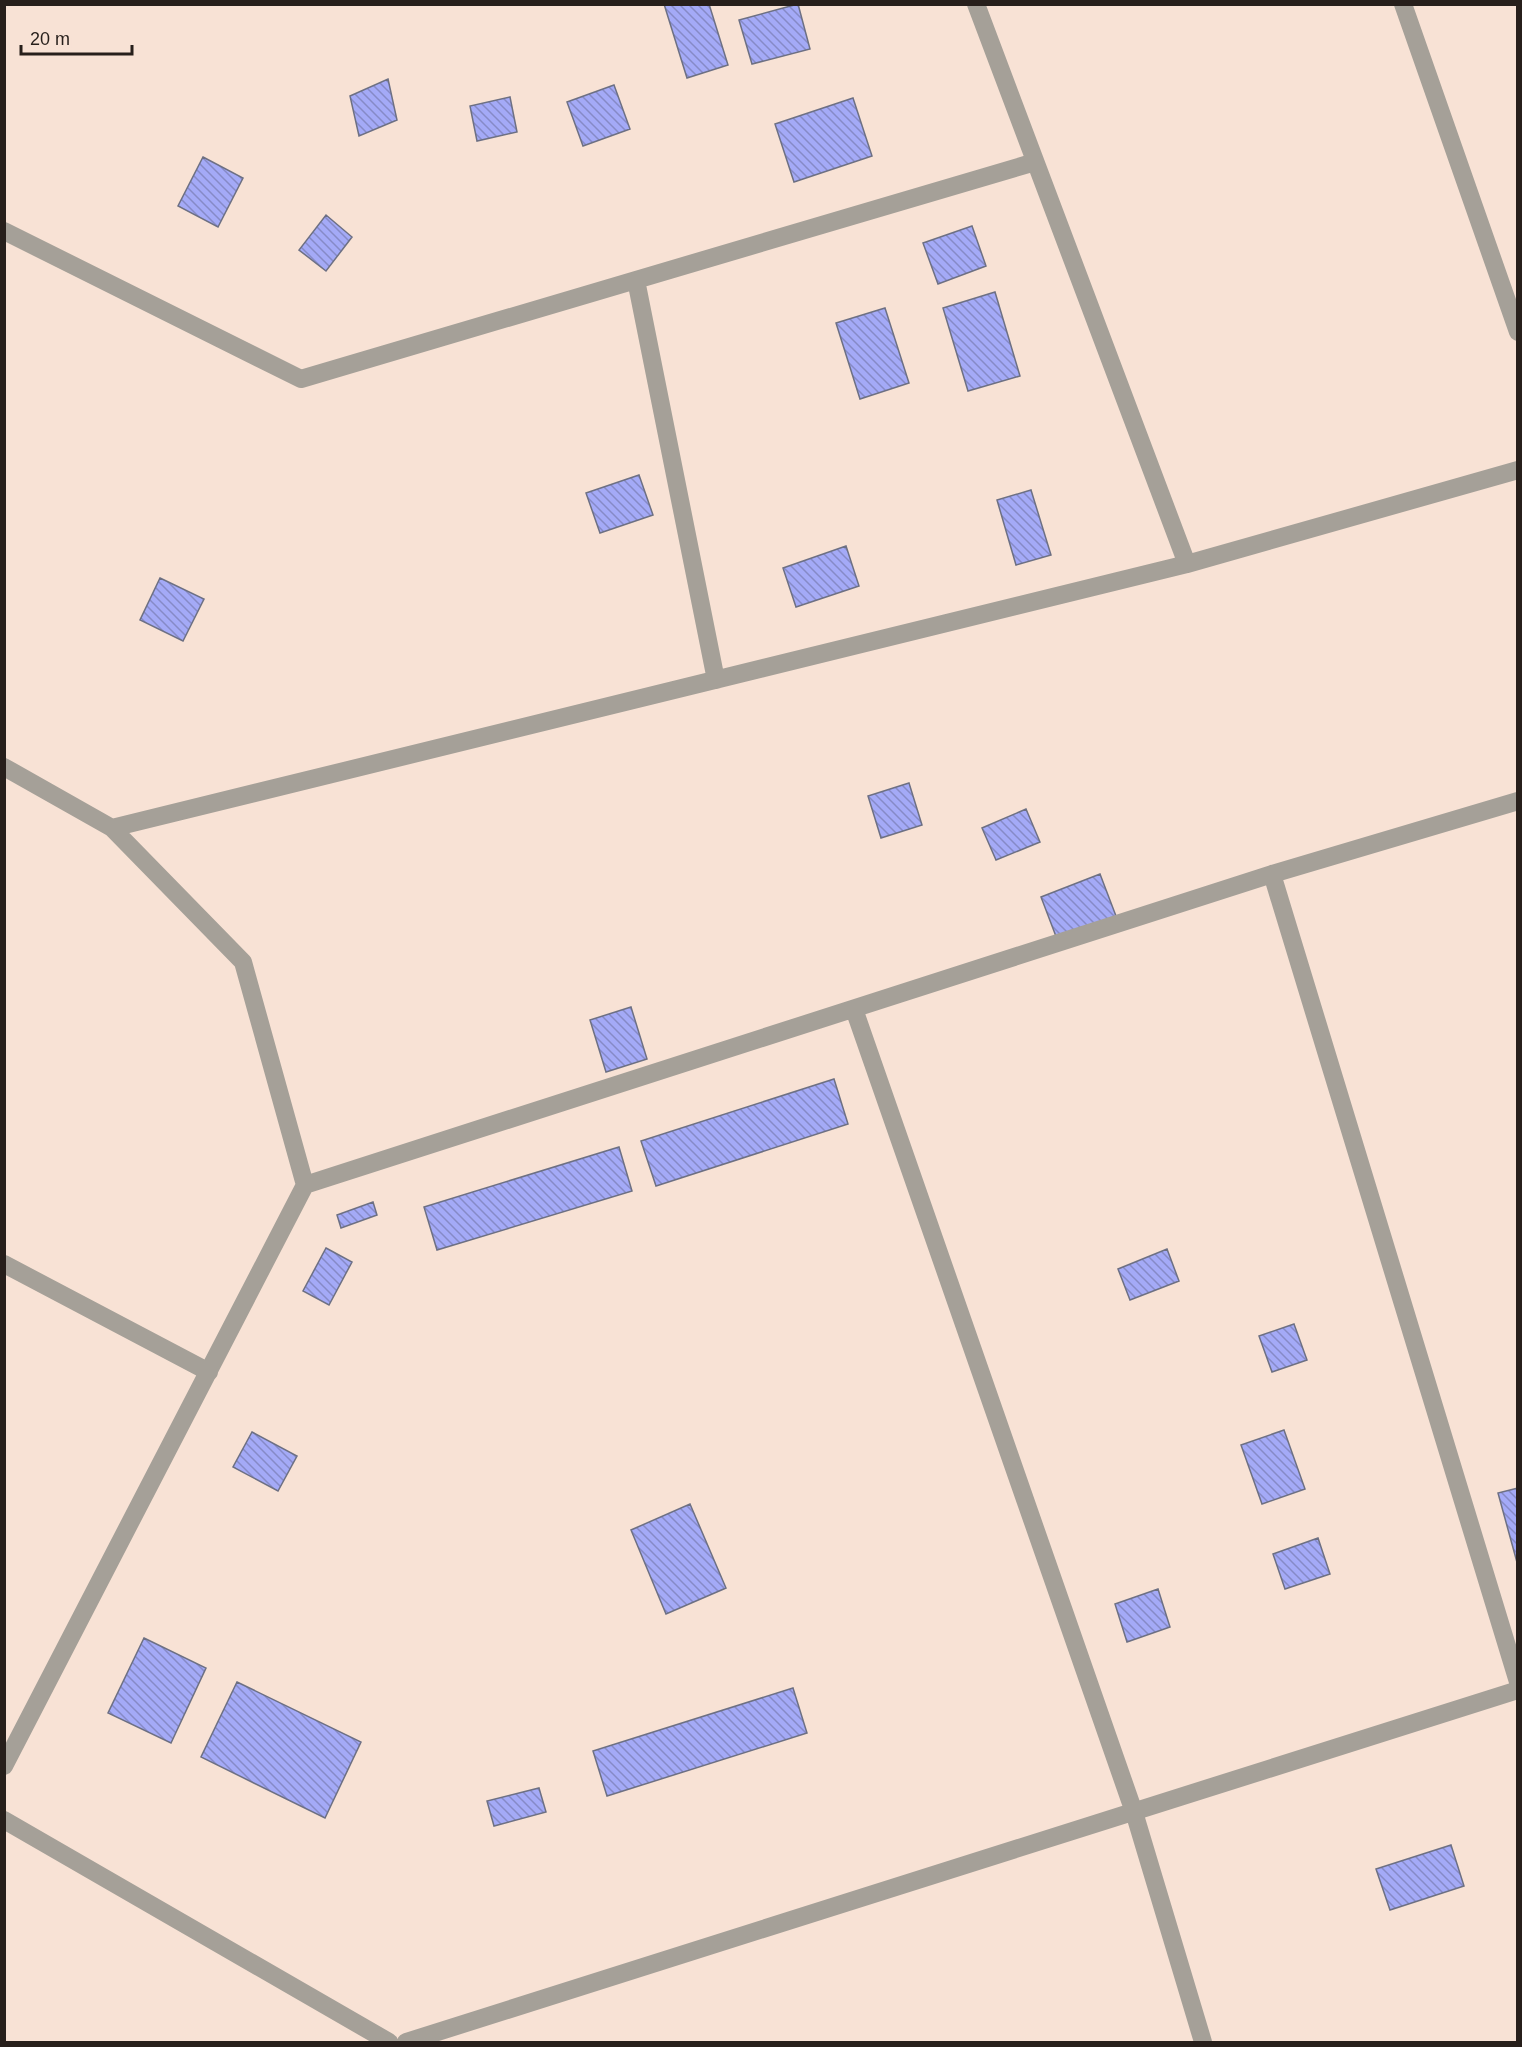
<svg xmlns="http://www.w3.org/2000/svg" width="1522" height="2047" font-family="Helvetica,sans-serif">
<style>
.building{fill:url(#building-back-hatch);stroke:#6d7083;stroke-width:1.5}
.lines{fill:none;stroke-linecap:round;stroke-linejoin:round}
.street{stroke:#a5a098;stroke-width:18}
</style>
<defs>
<pattern id="building-back-hatch" width="6" height="6" patternUnits="userSpaceOnUse" patternTransform="scale(1.5)"><rect width="6" height="6" fill="#a4aaf7"/><path d="M-1 5l2 2M0 0l6 6M5-1l2 2" fill="none" stroke="#868ac7"/></pattern>
</defs>
<rect width="100%" height="100%" fill="#f8e2d5"/>
<path class="building" d="M664,4H709L728,65L687,78Z
M798,4L810,49L752,64L739,20Z
M388,79L397,120L359,136L350,96Z
M614,85L630,129L583,146L567,102Z
M510,97L517,132L477,141L470,106Z
M853,98L872,156L794,182L775,124Z
M203,157L243,178L218,227L178,206Z
M326,215L352,237L326,271L299,250Z
M972,226L986,266L938,284L923,243Z
M995,292L1020,376L968,391L943,308Z
M885,308L909,383L860,399L836,323Z
M639,475L653,515L600,533L586,493Z
M1031,490L1051,555L1016,565L997,500Z
M846,546L859,586L796,607L783,568Z
M160,578L204,599L183,641L140,620Z
M909,783L922,825L881,838L868,796Z
M1026,809L1040,842L996,860L982,828Z
M1100,874L1116,916L1057,939L1041,897Z
M631,1007L647,1059L606,1072L590,1020Z
M834,1079L848,1124L656,1186L641,1141Z
M619,1147L632,1191L437,1250L424,1207Z
M373,1202L377,1215L341,1228L337,1215Z
M326,1248L352,1262L329,1305L303,1291Z
M1167,1249L1179,1281L1130,1300L1118,1269Z
M1294,1324L1307,1360L1272,1372L1259,1336Z
M1284,1430L1305,1489L1262,1504L1241,1445Z
M252,1432L297,1456L278,1491L233,1467Z
M1518,1488V1566L1498,1493Z
M690,1504L726,1588L666,1614L631,1530Z
M1318,1538L1330,1574L1285,1589L1273,1554Z
M1158,1589L1170,1627L1127,1642L1115,1604Z
M144,1638L206,1668L171,1743L108,1713Z
M237,1682L361,1742L325,1818L201,1757Z
M793,1688L807,1733L607,1796L593,1751Z
M539,1788L546,1812L494,1826L487,1801Z
M1451,1845L1464,1886L1390,1910L1376,1869Z"/>
<g class="lines">
<path class="street" d="M976,4L1187,564
M1403,4L1518,332
M4,231L301,379L1035,162
M636,280L716,680
M4,767L112,828L243,962L305,1185L4,1766
M112,828L1187,564L1518,470
M1272,874L1518,1682
M854,1009L1134,1812L1203,2042
M305,1185L1272,874L1518,801
M4,1264L209,1372
M4,1820L389,2042
M406,2042L1518,1690"/>
</g>
<rect width="1522" height="2047" fill="none" stroke="#271f1b" stroke-width="12"/>
<path d="M21 45v9h111v-9" fill="none" stroke="#271f1b" stroke-width="3"/>
<text x="30" y="45" font-size="18" fill="#271f1b" stroke="#f8e2d5" stroke-width="4.5" paint-order="stroke">20 m</text>
</svg>
